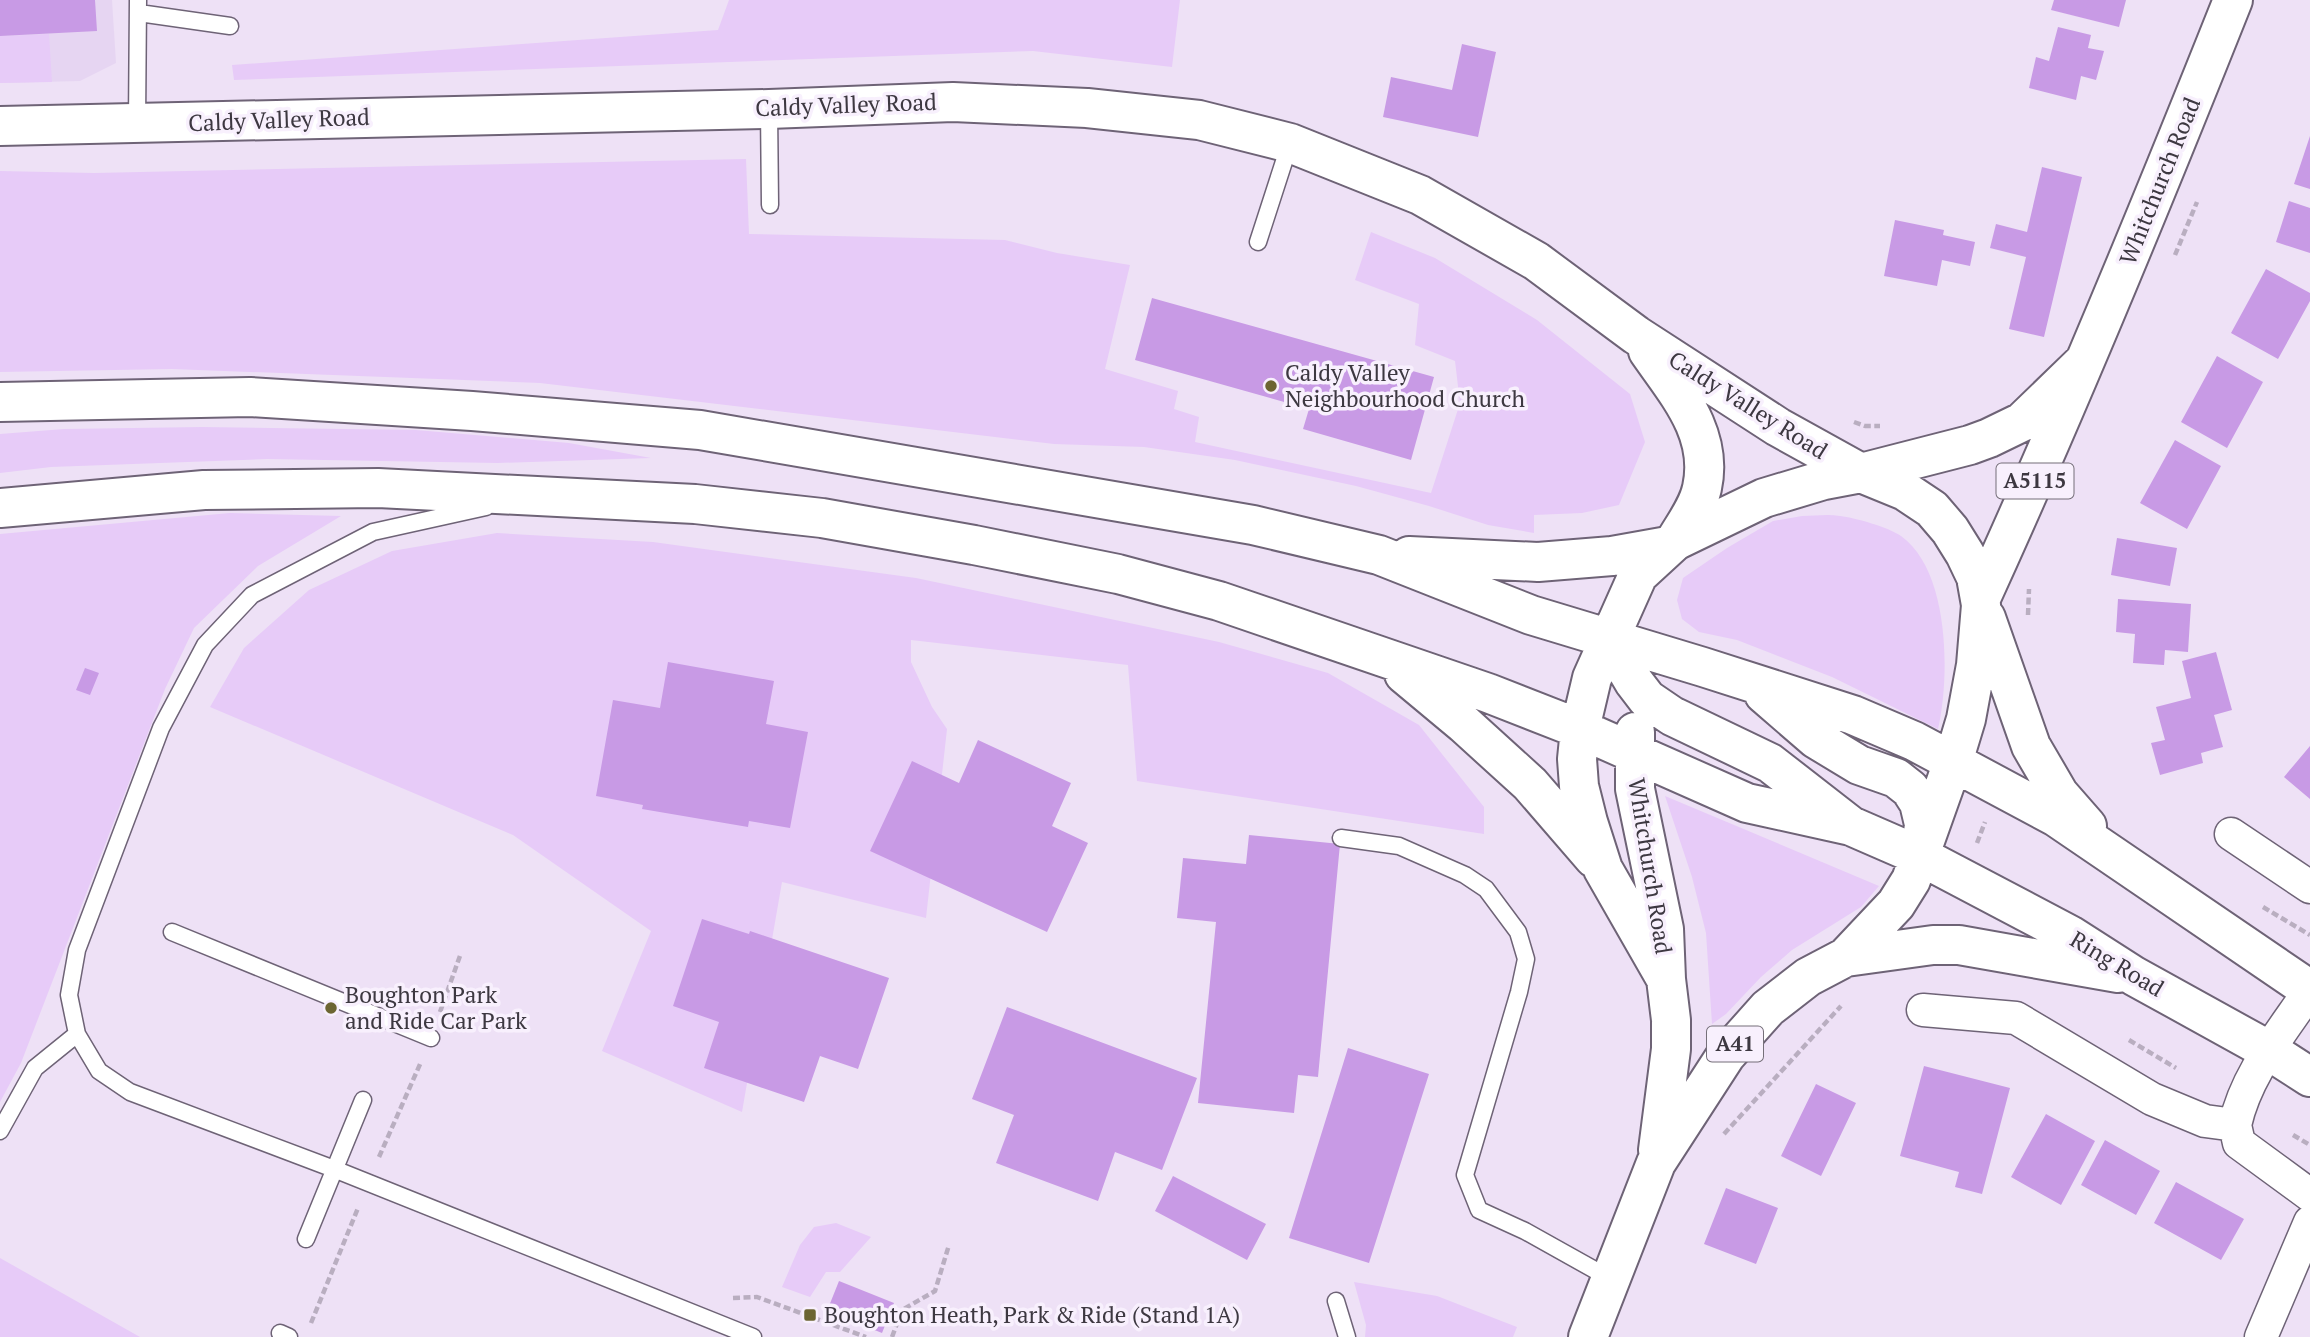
<svg xmlns="http://www.w3.org/2000/svg" width="2310" height="1337" font-family="'PT Serif',serif">
<style>
.built{fill:#e6d5f2}
.green{fill:#e7cbf8}
.building{fill:#c89ae5}
.lines{fill:none;stroke-linecap:round;stroke-linejoin:round}
.service-casing{stroke:#6e6376;stroke-width:19}
.minor-casing{stroke:#6e6376;stroke-width:35}
.tertiary-casing{stroke:#6e6376;stroke-width:42}
.trunk-casing{stroke:#6e6376;stroke-width:42}
.path{stroke:#b9aec0;stroke-width:4.5;stroke-dasharray:7 3.5;stroke-linecap:butt}
.service{stroke:#fff;stroke-width:16}
.minor{stroke:#fff;stroke-width:32}
.tertiary{stroke:#fff;stroke-width:38}
.trunk{stroke:#fff;stroke-width:38}
.poi-dot{fill:#6c6532;stroke:#f8f0fd;stroke-width:2.5}
.labels{text-anchor:middle;stroke-width:7;stroke-linejoin:round;paint-order:stroke}
.shield{fill:#f8f0fd;stroke:#756f79;stroke-width:2}
.shield-label{font-size:21px;font-weight:bold;fill:#3d3841}
.street-label{font-size:23px;fill:#3d3841;stroke:#f8f0fd}
.poi-label{font-size:23px;fill:#3d3841;stroke:#f8f0fd;text-anchor:start}
</style>
<rect width="100%" height="100%" fill="#eee1f6"/>
<path class="built" d="M0,0H112L116,63L80,81L0,83Z"/>
<path class="green" d="M729,0H1180L1172,67L1033,51L234,80L232,65L718,30Z
M49,34L52,82L0,83V36Z
M746,159L749,234L1005,240L1057,253L1130,265L1105,369L1178,391L1174,409L1199,417L1195,442L1431,493L1460,403L1455,361L1415,345L1419,304L1355,280L1371,232L1435,258L1537,320L1630,394L1645,442L1619,505L1582,513L1534,515V533L1488,525L1429,506L1356,486L1235,460L1144,447L1054,444L540,383L172,369L0,372V171L94,173Z
M202,427L416,430L569,443L651,458L498,463L267,459L51,467L0,473V434L64,429Z
M230,513L341,516L258,566L194,628L165,689L21,1063L0,1102V534Z
M1802,516C1814,516 1828,514 1840,516C1856,518 1888,527 1901,536C1950,571 1950,677 1938,729L1832,677L1737,640L1699,632L1682,619L1677,600L1683,578L1727,548L1773,521Z
M497,533L653,542L916,578L1219,642L1328,673L1419,725L1484,807V834L1137,781L1128,665L911,640V662L932,707L947,729L926,918L782,882L742,1112L602,1051L651,931L513,835L210,707L244,648L309,590L392,551Z
M1665,796L1879,886L1861,907L1792,950L1761,977L1726,1014L1712,1024L1706,933L1692,877Z
M836,1223L871,1237L840,1272H826L810,1297L782,1287L800,1245L814,1227Z
M0,1258L140,1337H0Z
M1354,1282L1437,1296L1517,1327L1513,1337H1365L1366,1325Z"/>
<path class="building" d="M0,0H95L97,31L0,36Z
M2054,0H2126L2119,27L2051,10Z
M2058,27L2091,35L2088,48L2104,51L2096,80L2081,76L2076,100L2029,88L2036,57L2049,61Z
M1462,44L1496,52L1478,137L1383,117L1391,77L1452,90Z
M2310,136V189L2294,184Z
M2042,167L2082,177L2044,337L2009,329L2026,257L1990,248L1996,224L2027,232Z
M2289,201L2310,208V253L2276,242Z
M1895,220L1944,230L1943,235L1975,242L1970,266L1942,260L1937,286L1884,276Z
M2266,269L2310,293V301L2278,359L2231,333Z
M1152,298L1434,377L1411,460L1303,429L1309,409L1135,360Z
M2217,356L2263,382L2227,448L2181,422Z
M2175,440L2221,466L2187,529L2140,503Z
M2117,538L2177,548L2170,586L2111,575Z
M2118,599L2191,604L2188,652L2165,650L2164,665L2133,663L2135,634L2116,632Z
M2216,652L2232,710L2214,715L2223,747L2201,753L2203,763L2160,775L2151,743L2165,740L2156,707L2191,698L2182,661Z
M668,662L774,681L766,724L808,732L790,828L749,821L748,827L642,809L643,805L596,796L613,700L660,708Z
M85,668L99,673L90,695L76,690Z
M978,740L1071,783L1052,826L1088,843L1047,932L870,851L912,761L959,783Z
M2310,746V799L2284,777Z
M1249,835L1340,844L1318,1077L1298,1075L1294,1113L1198,1103L1216,922L1177,918L1183,858L1246,864Z
M702,919L749,934L750,931L889,978L858,1069L820,1056L804,1102L704,1068L719,1022L673,1006Z
M1007,1007L1197,1078L1162,1170L1115,1152L1098,1201L996,1163L1014,1115L972,1099Z
M1348,1048L1429,1074L1369,1263L1289,1238Z
M1924,1066L2010,1088L1982,1194L1955,1187L1959,1172L1900,1156Z
M1816,1084L1856,1103L1821,1176L1781,1156Z
M2046,1114L2095,1141L2061,1205L2011,1177Z
M2105,1140L2160,1171L2136,1215L2081,1185Z
M1173,1176L1266,1224L1247,1260L1155,1211Z
M2176,1182L2244,1219L2221,1260L2154,1223Z
M1726,1188L1778,1208L1756,1264L1704,1244Z
M839,1281L894,1303L882,1333L827,1311Z"/>
<g class="lines">
<g class="service-casing">
<path id="service" d="M139,13L230,26
M769,109L770,205
M137,124L138,0
M1258,242L1290,143
M486,507L373,532L252,595L205,645L161,728L77,950L69,995L77,1034L99,1071L130,1092L334,1169L753,1337
M1341,838L1399,846L1465,875L1486,889L1518,932L1526,959L1519,992L1465,1175L1479,1210L1525,1231L1611,1279
M172,932L431,1038
M0,1131L35,1068L77,1034
M306,1239L363,1100
M1336,1301L1347,1337
M280,1333L289,1337"/>
</g>
<g class="minor-casing">
<path id="minor" d="M2231,834L2310,887
M1923,1010L2016,1018L2152,1099L2205,1121L2235,1125L2239,1143L2310,1195
M2235,1125C2246,1074 2282,1032 2310,990
M2261,1337L2310,1222"/>
</g>
<g class="tertiary-casing">
<path id="tertiary" d="M0,126L769,109L953,102L1087,108L1199,120L1290,143L1420,195L1536,261L1636,335L1778,427L1861,473
M1648,351C1677,393 1714,433 1702,488C1698,507 1685,524 1675,541"/>
</g>
<g class="trunk-casing">
<path id="trunk" d="M0,402L250,397L472,411L700,430L1253,525L1379,555L1531,615L1703,667L1853,715L1914,741L2056,817L2310,990
M0,508L204,490L378,488L695,504L822,518L974,545L1118,574L1219,601L1488,693L1580,729L1747,803L1851,826
M1409,556L1538,562L1612,556L1668,546
M1981,598C2071,401 2153,201 2233,0
M1986,618L2031,746L2059,794L2087,826
M1608,638L1634,682L1647,699L1672,716L1770,763L1851,826L1920,856L2070,935L2134,976L2268,1050L2310,1077
M1404,674L1464,724L1530,784L1594,858
M1764,694L1816,739L1859,765L1896,778L1910,789L1919,803L1924,824L1922,843
M1635,732V789L1664,929L1666,979L1671,1020V1049L1658,1150
M1846,957L1933,945H1959L2118,973
M1666,979L1603,869L1588,822L1579,786L1577,759L1580,729L1592,678L1638,575L1675,541L1764,498L1824,480L1861,473L1970,445L1989,438L2022,422L2084,362
M1588,1337L1656,1163L1726,1055L1768,1008L1808,977L1846,957L1896,904L1911,880L1953,762L1966,719L1976,665L1981,605L1976,577L1965,554L1950,530L1932,509L1905,491L1861,473"/>
</g>
<path class="path" d="M2175,255L2197,202
M1854,422L1865,426H1880
M2028,615L2029,589
M1977,843L1985,822
M2263,907L2310,935
M440,1012L461,953
M2129,1040L2176,1068
M1724,1134L1841,1006
M2293,1135L2310,1145
M379,1157L421,1062
M733,1298L757,1297L866,1337
M311,1323L358,1208
M892,1337L902,1310L935,1291L949,1245"/>
<use href="#service" class="service"/>
<use href="#minor" class="minor"/>
<use href="#tertiary" class="tertiary"/>
<use href="#trunk" class="trunk"/>
</g>
<g class="poi-dot">
<circle cx="1271" cy="386" r="7"/>
<circle cx="331" cy="1008" r="7"/>
<rect x="803" y="1308" width="14" height="14" rx="3.5"/>
</g>
<g class="labels">
<g class="shield">
<rect x="1996.5" y="463.5" width="77" height="35" rx="5"/>
<rect x="1707" y="1026.5" width="56" height="35" rx="5"/>
</g>
<g class="shield-label">
<text x="2035" y="488">A5115</text>
<text x="1735" y="1051">A41</text>
</g>
<g class="street-label">
<text transform="translate(846 105) rotate(-2)" y="8">Caldy Valley Road</text>
<text transform="translate(279 120) rotate(-2)" y="8">Caldy Valley Road</text>
<text transform="translate(2160 181) rotate(-68)" y="8">Whitchurch Road</text>
<text transform="translate(1748 405) rotate(32)" y="8">Caldy Valley Road</text>
<text transform="translate(1650 866) rotate(81)" y="8">Whitchurch Road</text>
<text transform="translate(2117 964) rotate(31)" y="8">Ring Road</text>
</g>
<g class="poi-label">
<text x="1285" y="381">Caldy Valley<tspan x="1285" dy="26">Neighbourhood Church</tspan></text>
<text x="345" y="1003">Boughton Park<tspan x="345" dy="26">and Ride Car Park</tspan></text>
<text x="824" y="1323">Boughton Heath, Park &amp; Ride (Stand 1A)</text>
</g>
</g>
</svg>
